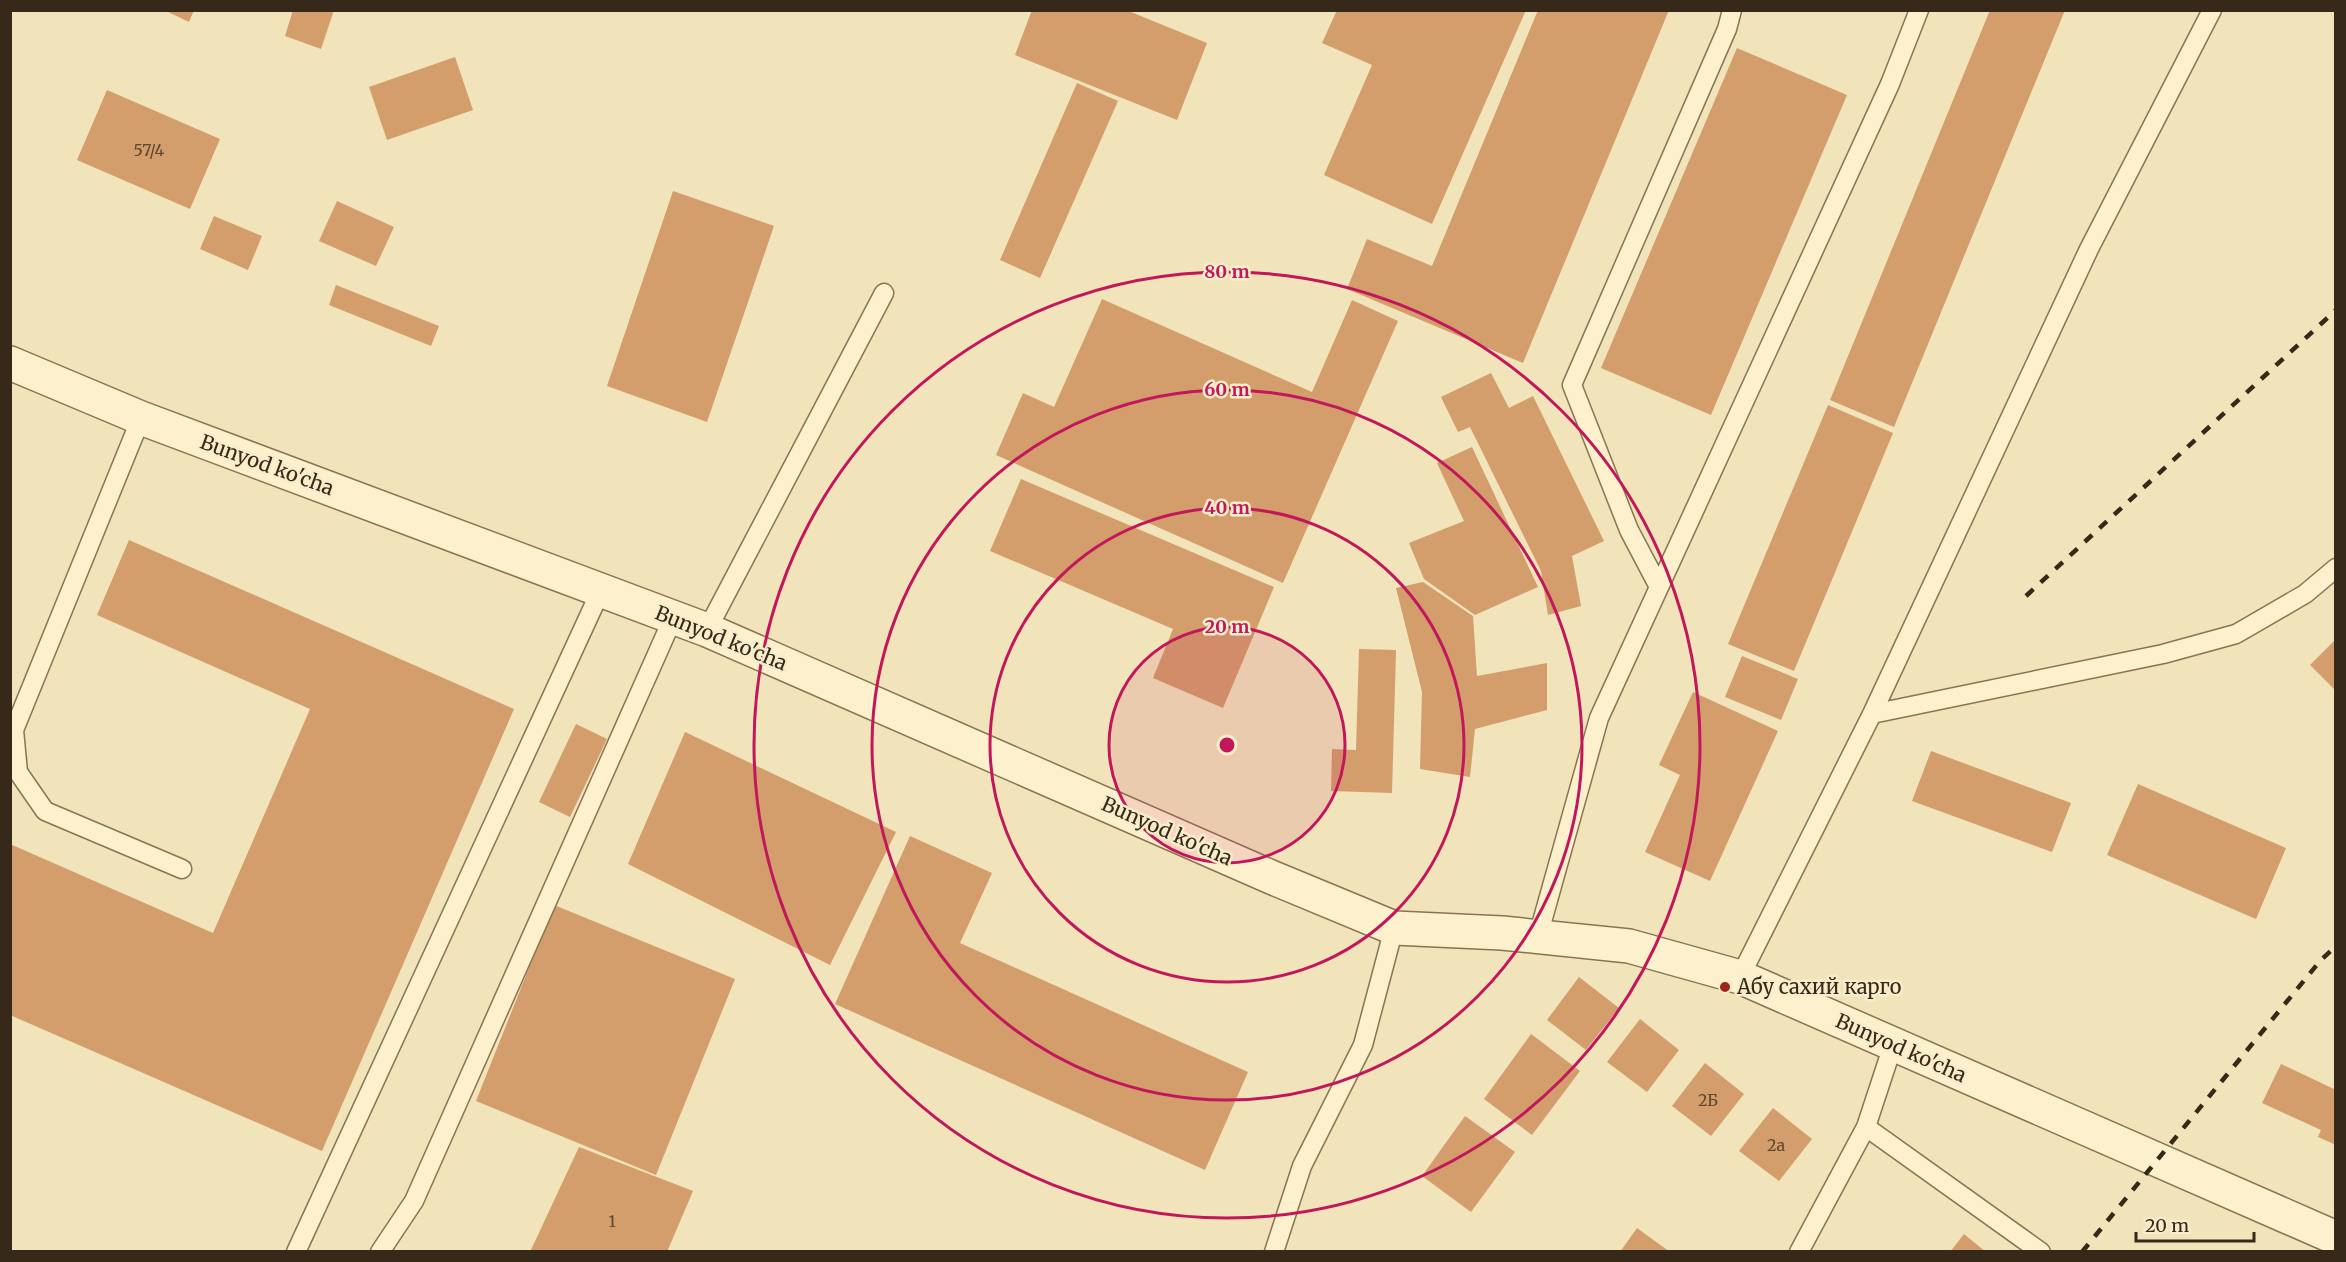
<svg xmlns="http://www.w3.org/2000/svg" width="2346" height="1262" font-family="Merriweather,serif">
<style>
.building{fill:#d39d6c}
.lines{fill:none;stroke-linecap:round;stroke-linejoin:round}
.service-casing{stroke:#897353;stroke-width:21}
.minor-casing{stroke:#897353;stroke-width:36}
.service{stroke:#fcf0cd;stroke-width:18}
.minor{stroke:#fcf0cd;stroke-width:33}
.rail{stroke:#362919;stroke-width:4.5;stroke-dasharray:10 10;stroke-linecap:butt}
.ring{fill:none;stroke:#c2185b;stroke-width:3}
.poi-dot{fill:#9c251e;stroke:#f8edca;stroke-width:2}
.labels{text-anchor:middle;stroke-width:5;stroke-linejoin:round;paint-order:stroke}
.number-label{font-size:16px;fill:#5d462e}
.street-label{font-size:20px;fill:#362919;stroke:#f8edca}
.poi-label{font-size:20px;fill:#362919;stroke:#f8edca;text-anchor:start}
.centre{fill:#c2185b;stroke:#f8edca;stroke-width:3}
.ring-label{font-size:18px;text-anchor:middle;font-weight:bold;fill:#c2185b;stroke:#f8edca;stroke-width:5;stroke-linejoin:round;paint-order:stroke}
</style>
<rect width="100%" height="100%" fill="#f1e4ba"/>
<path class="building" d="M164,10H194L189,22Z
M293,10H334L321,49L285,36Z
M1032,10H1126L1207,43L1177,120L1015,55Z
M1337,10H1526L1432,224L1324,175L1372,65L1322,43Z
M1538,10H1669L1523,363L1347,289L1367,239L1432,266Z
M1990,10H2065L1894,427L1830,400Z
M1737,48L1847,95L1711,415L1601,368Z
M455,57L473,110L387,140L369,87Z
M1077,83L1118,101L1040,278L1000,260Z
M107,90L220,139L190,209L77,160Z
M673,191L774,226L707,422L607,386Z
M337,201L394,227L376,266L319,241Z
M214,216L262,236L248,270L200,249Z
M336,285L439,326L431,346L329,305Z
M1102,299L1312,392L1352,300L1398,321L1283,583L996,455L1023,393L1054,407Z
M1491,373L1509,408L1533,396L1604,541L1572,556L1581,606L1548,615L1541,571L1470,427L1458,432L1441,397Z
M1828,405L1893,433L1794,671L1728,644Z
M1472,447L1538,587L1475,615L1424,579L1409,543L1464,521L1437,463Z
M1021,479L1274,587L1223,708L1153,678L1173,629L990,551Z
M129,540L514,709L322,1151L10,1015V844L213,933L310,709L97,615Z
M1423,582L1473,616L1477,676L1547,663V710L1475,729L1470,777L1420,769L1422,692L1396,588Z
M2336,639V691L2310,665Z
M1359,649L1396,650L1392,793L1331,791L1332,749L1356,750Z
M1742,656L1798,679L1781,720L1725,697Z
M1693,692L1778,731L1710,881L1645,852L1680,775L1659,765Z
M576,724L607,739L570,817L539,802Z
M685,732L896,832L830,965L628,864Z
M1931,751L2071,803L2052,852L1912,801Z
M2138,784L2286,848L2256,919L2107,855Z
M910,836L992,873L960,943L1248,1072L1205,1170L835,1004Z
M554,905L735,979L656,1175L476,1101Z
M1579,977L1619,1008L1586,1050L1547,1020Z
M1640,1019L1679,1050L1647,1092L1607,1062Z
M1531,1034L1580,1071L1532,1135L1484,1099Z
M1705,1063L1744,1094L1711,1136L1672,1106Z
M2281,1064L2336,1090V1145L2318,1137L2321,1130L2262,1103Z
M1773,1108L1812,1139L1779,1181L1739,1151Z
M1465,1116L1515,1152L1471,1212L1422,1176Z
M579,1147L693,1191L667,1252H530Z
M1637,1228L1670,1252H1620Z
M1964,1234L1986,1252H1950Z"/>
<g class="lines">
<g class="service-casing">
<path id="service" d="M141,418L14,730L18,772L45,811L182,869
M1659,587L1629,530L1572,385L1727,29L1732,10
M707,630L884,293
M1872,714L2163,654L2236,634L2305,594L2336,568
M1538,936L1599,718L1890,84L1919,10
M1740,977L1872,714L2089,249L2212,10
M1893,1045L1866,1127L2041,1252
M296,1252L601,590
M380,1252L414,1201L673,618
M1274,1252L1302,1166L1363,1045L1394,928
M1799,1252L1866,1127"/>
</g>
<g class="minor-casing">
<path id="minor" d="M10,363L141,418L707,630L1271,877L1394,928L1502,933L1629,946L1740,977L2336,1238"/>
</g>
<use href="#service" class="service"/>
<use href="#minor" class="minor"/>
<path class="rail" d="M2026,596L2336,310
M2082,1252L2320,961L2336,946"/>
</g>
<circle cx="1227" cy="745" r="118" fill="#c2185b" fill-opacity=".12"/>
<g class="ring">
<circle cx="1227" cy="745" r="118"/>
<circle cx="1227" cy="745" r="237"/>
<circle cx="1227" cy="745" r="355"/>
<circle cx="1227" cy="745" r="473"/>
</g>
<circle class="poi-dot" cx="1725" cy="987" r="6"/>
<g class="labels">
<g class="number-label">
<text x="149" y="156">57/4</text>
<text x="1708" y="1106">2Б</text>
<text x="1776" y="1151">2a</text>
<text x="612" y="1227">1</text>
</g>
<g class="street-label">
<text transform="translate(267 465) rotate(20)" y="7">Bunyod ko'cha</text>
<text transform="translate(721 638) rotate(22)" y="7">Bunyod ko'cha</text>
<text transform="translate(1167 831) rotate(24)" y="7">Bunyod ko'cha</text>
<text transform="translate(1901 1048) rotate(24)" y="7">Bunyod ko'cha</text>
</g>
<g class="poi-label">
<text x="1737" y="994">Абу сахий карго</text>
</g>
</g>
<circle cx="1227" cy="745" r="9" class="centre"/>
<g class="ring-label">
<text x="1227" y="278">80 m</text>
<text x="1227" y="396">60 m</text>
<text x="1227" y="514">40 m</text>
<text x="1227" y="633">20 m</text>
</g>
<rect width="2346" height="1262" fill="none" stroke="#362919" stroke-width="24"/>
<path d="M2136 1232v9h118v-9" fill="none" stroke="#362919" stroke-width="3"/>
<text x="2145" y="1232" font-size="18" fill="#362919" stroke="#f8edca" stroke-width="4.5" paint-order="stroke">20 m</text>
</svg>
